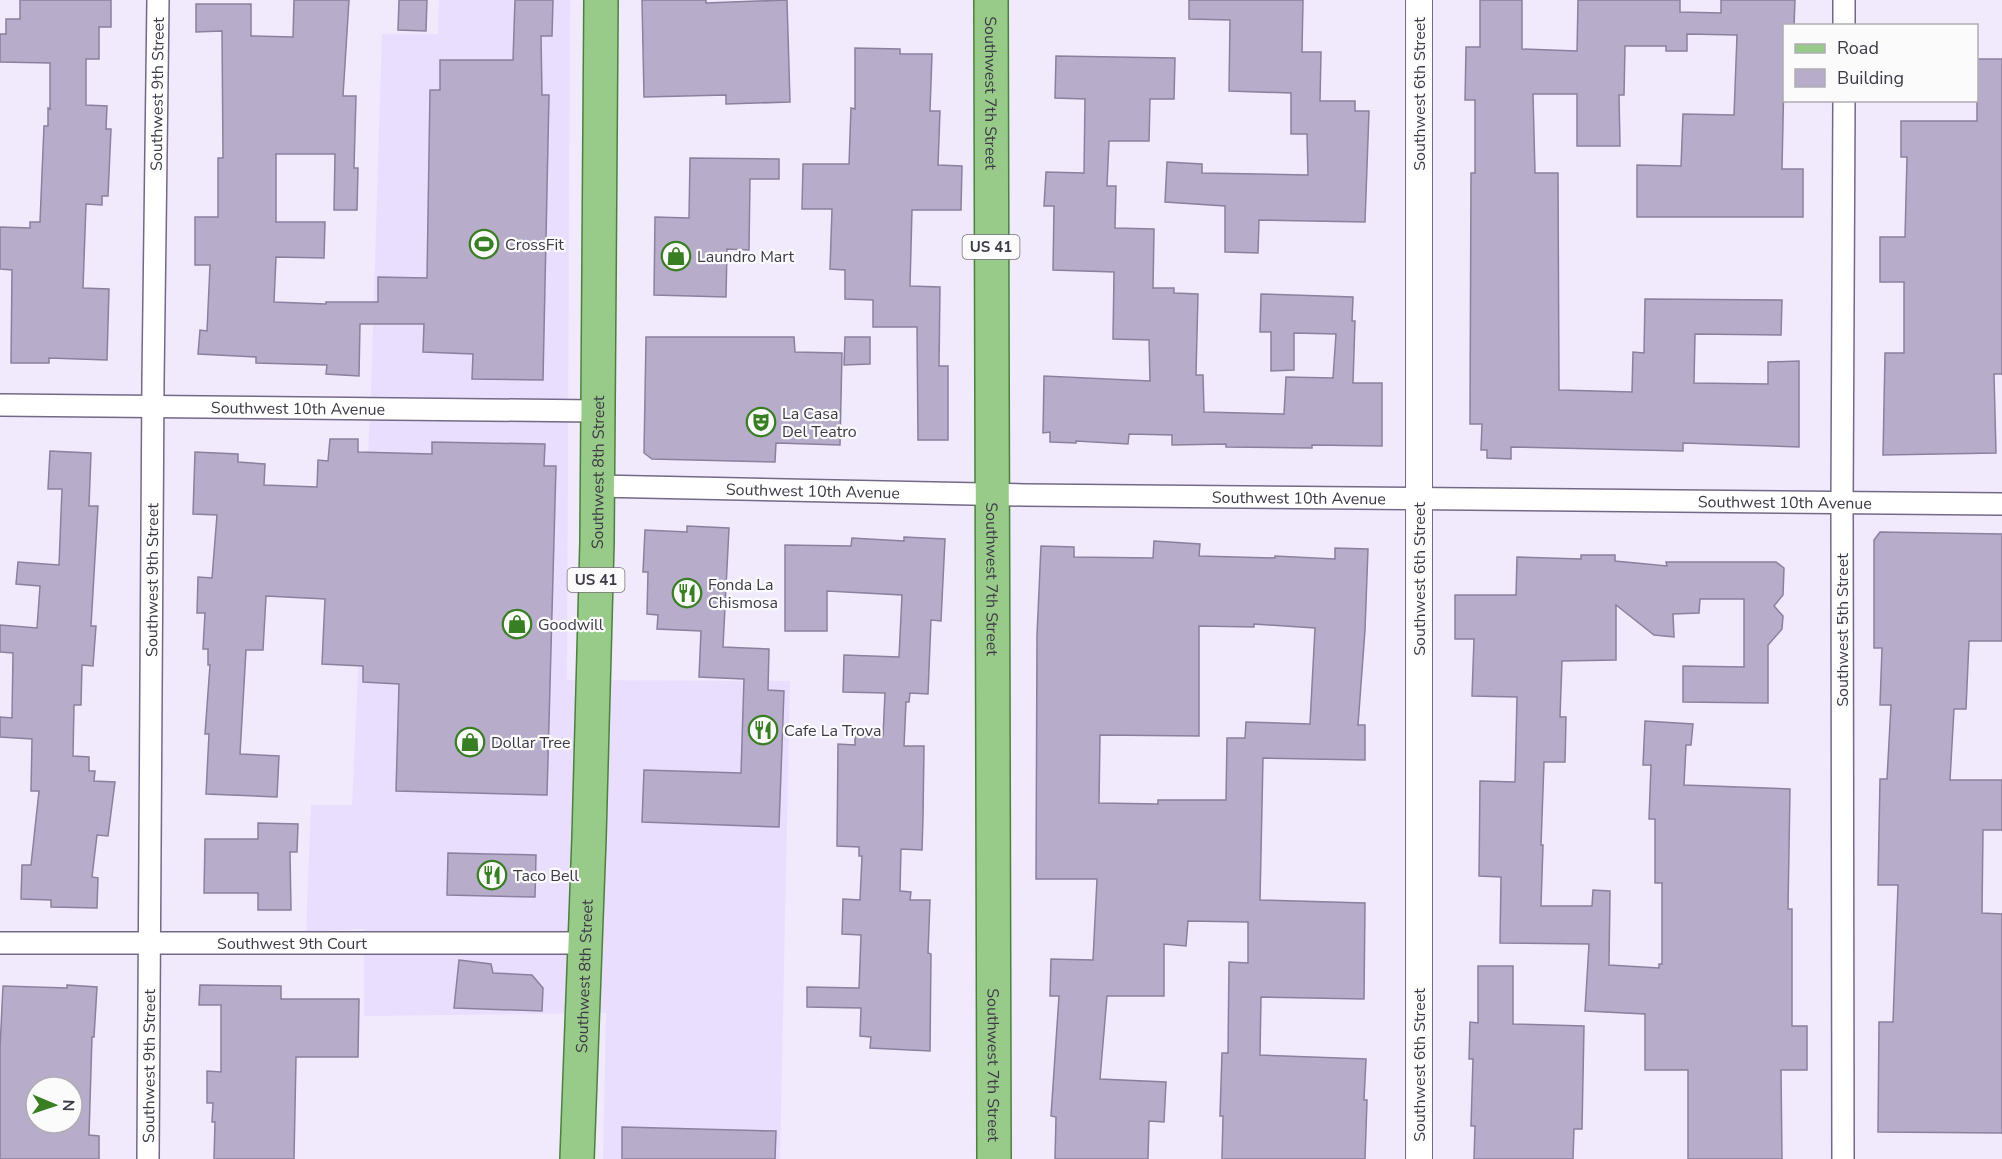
<svg xmlns="http://www.w3.org/2000/svg" width="2002" height="1159" font-family="'Nunito Sans',sans-serif">
<style>
.built{fill:#e9defd}
.building{fill:#b7acc9;stroke:#8b809d;stroke-width:1.5;fill-rule:evenodd}
.lines{fill:none;stroke-linecap:round;stroke-linejoin:round}
.minor-casing{stroke:#746985;stroke-width:24}
.tertiary-casing{stroke:#746985;stroke-width:28}
.primary-casing{stroke:#4c803f;stroke-width:36}
.minor{stroke:#fff;stroke-width:21}
.tertiary{stroke:#fff;stroke-width:26}
.primary{stroke:#98ca89;stroke-width:33}
.labels{text-anchor:middle;stroke-width:4.5;stroke-linejoin:round;paint-order:stroke}
.shield{fill:#fbfbfb;stroke:#77737c;stroke-width:1.5}
.shield-label{font-size:15px;font-weight:bold;fill:#3e3946}
.street-label{font-size:16px;fill:#3e3946;stroke:#fbfbfb}
.poi-label{font-size:16px;fill:#3e3946;stroke:#fbfbfb;text-anchor:start}
</style>
<rect width="100%" height="100%" fill="#f1eafd"/>
<path class="built" d="M439,0H570L567,680L790,681L780,1159H603L606,1013L364,1016V929L306,932L311,805H352L371,391L382,34H438Z"/>
<path class="building" d="M20,0H111V27H99V59H86V105L107,106L106,129H111L108,196H102V205L86,204L83,288L109,289L107,360L49,358V363H11L12,270L0,269V227L30,228V222H40L44,126H48V108L50,109V63L0,62V34H6V19H20Z
M294,0H349L343,96H356L354,168H358L357,210H334L335,154H276V222H325L324,258L276,257L274,302L326,304V302H378V277L427,278L430,90H440V60H513L515,0H553L552,36H541L542,95H549L543,380L472,379L473,354L423,352L424,324H360L359,376L326,374L327,365L256,363V357L198,354L200,330L207,331L210,265H195V217H218V158H223L222,31L196,32V4H251V36L293,37Z
M399,0H427L426,31L398,30Z
M642,0H706V3L787,0L790,102L726,104V95L644,97Z
M1189,0H1303L1302,52H1321L1320,101H1355V111H1369L1365,222L1259,220L1258,253L1225,252V206L1165,202L1167,162L1202,164V173L1308,175L1307,134H1291V93L1229,91L1230,20L1189,19Z
M1480,0H1522V49L1577,51L1578,0H1680V12L1721,13V0H1795L1794,26H1785L1782,169H1803V217H1637V165L1681,166L1683,114L1734,115L1737,35L1687,34V51H1666V46H1625L1624,95H1619L1620,146H1577V94H1533L1535,173H1558L1559,390L1632,392L1633,352L1644,353L1645,299L1782,300L1781,335L1695,334L1694,383L1768,384V362L1799,361V447L1683,443V451L1511,447V459L1487,458V450H1481L1482,424H1470L1471,173H1475V100H1465L1466,47H1480Z
M855,48L900,49V54H932L930,111H940L938,165L962,166L961,210H912L910,286L940,287L939,366H948V440H918L917,327H873V300L845,299V270L830,269L832,209H802L803,164H849L851,108L855,109Z
M1056,56L1175,58L1174,99H1150L1149,141H1109L1107,186H1116L1115,228L1154,229L1153,288H1174V293L1198,294L1196,375H1203L1204,412L1284,414L1286,377L1333,378L1336,334L1294,333V370L1271,371V332H1260L1261,294L1353,297L1352,321H1355L1353,383H1382V446L1312,445V448L1226,447V444L1172,445V435L1129,434L1128,444L1076,441V443L1050,442V432L1043,433L1044,376L1150,381L1149,340L1113,339L1114,272L1053,270L1054,206H1044L1046,172L1084,173L1085,99L1055,98Z
M1977,59H2002V374H1994L1996,453L1883,455L1885,353H1904V282H1880V237H1905L1907,157H1901V121H1977Z
M690,158L779,159V179H750L749,250L727,249L726,297L654,295L655,217L689,218Z
M646,337H794L795,352L842,353L840,445L776,443L775,462L652,459L644,453Z
M845,337H870V364L844,365Z
M330,439H358V452L432,454V442L545,444L544,466H556L547,795L396,791L399,684L363,682V666L322,664L325,599L266,596L263,650H246L240,754L279,756L277,797L206,794L209,734H205L210,665H208V649H203L205,613H197L198,577L212,578L217,515L193,514L195,452L238,454V462L265,464L264,485L317,487L318,460L328,461Z
M50,451L91,453L89,506H98L91,626H96L93,666L82,665L81,705H74L73,756L89,757V771H95L94,781L115,782L108,836L97,835L92,877L98,878L97,908L51,907V900L21,899L22,865H31L39,791H31L32,739L0,737V717L12,718L13,653L0,652V625L37,628L40,586L16,584L18,562L59,565L62,489H48Z
M687,526L729,528L723,647L769,649L768,690L784,691L779,827L642,822L644,770L741,773L744,679L699,677L701,631L657,629L658,615L647,614L648,572H643L645,530L687,532Z
M1880,532L2002,534V641H1969L1966,709H1954L1950,780H2002V830H1983L1982,913L2002,914V1133L1878,1132L1879,1022H1893L1898,885H1878L1880,779H1887L1891,705H1880L1882,648H1874V540Z
M904,537L945,539L941,621L931,620L928,694L910,693L909,702H906L904,746H924L923,817L922,850L901,849L900,891L911,892L910,900H930L928,953L931,954L930,1051L870,1048L871,1037L860,1036L861,1008L807,1007V987L859,988L861,935L842,934L843,899L860,900L862,856H859V847L837,846L838,744L855,745V736H883L885,693L843,692L844,655L899,657L902,595L827,591V631H785V545L851,546L852,538L904,541Z
M1154,541L1200,544L1199,556L1275,558V556L1335,559V548L1368,549L1365,630L1358,725H1365V760L1263,758L1260,900L1365,903L1364,999L1261,997L1260,1055L1366,1059L1364,1100H1367L1365,1159H1222L1223,1116H1220L1222,1053H1228L1229,962L1248,963V922L1188,921L1186,946L1164,944V996H1107L1100,1079L1166,1082L1164,1122L1149,1121L1148,1159H1055L1056,1117L1051,1116L1059,996H1050L1051,959L1093,960L1097,879H1036L1037,635L1041,546L1074,547V557L1153,558ZM1254,624L1315,628L1310,724L1246,722L1245,738H1227L1226,800H1158V804L1099,803L1100,735L1199,736V626L1254,627Z
M1581,555H1615V561L1667,566L1666,562H1776L1784,568L1783,595L1774,606L1783,616L1782,629L1768,645V703L1683,702V666L1744,667V599H1700L1699,613L1673,614L1674,637L1654,635L1616,605V660L1562,661L1560,717H1566L1565,762H1544L1541,845H1543L1541,906H1592L1593,890L1610,891L1609,965L1659,968V964H1662V883H1655V819H1649L1651,765H1643L1645,721L1693,724L1691,745H1686L1684,785L1790,789L1788,909H1792V1026H1807V1070H1781L1782,1159H1688V1070H1645V1014L1585,1011L1589,944L1500,943L1501,877L1479,876L1480,781L1515,782L1517,697L1472,696L1474,639H1455V595H1516L1517,557L1581,559Z
M258,823L298,824L297,852H290L291,910H258V893H204L205,839H258Z
M448,853L536,855L535,897L447,895Z
M459,960L491,964L493,973L532,975L543,988L542,1011L454,1008Z
M1478,966H1513V1024L1584,1026L1582,1129H1574L1573,1159H1474L1475,1126H1471L1473,1059H1469L1470,1022L1478,1023Z
M67,985L97,987L94,1037H92L89,1135L99,1136V1159H0V1048L3,986L67,988ZM36,1087H72V1123H36Z
M200,985L281,986V999H359L358,1057H296L294,1159H214L215,1122H212L213,1103H207V1071L221,1072V1005H199Z
M622,1127L776,1131L775,1159H622Z"/>
<g class="lines">
<g class="minor-casing">
<g id="minor">
<path d="M1844,0V26"/>
<path id="s1" d="M0,405L597,411"/>
<path id="s2" d="M597,486L1024,495L2002,504"/>
<path id="s3" d="M0,943H586"/>
<path id="s4" d="M148,1159L153,381L158,0"/>
<path d="M1843,1159L1842,502L1844,100"/>
</g>
</g>
<g class="tertiary-casing">
<path id="tertiary" d="M1419,0V1159"/>
</g>
<g class="primary-casing">
<g id="primary">
<path id="s5" d="M991,0L994,1159"/>
<path id="s6" d="M577,1159L589,838L597,542L601,0"/>
</g>
</g>
<use href="#minor" class="minor"/>
<use href="#tertiary" class="tertiary"/>
<use href="#primary" class="primary"/>
</g>
<defs>
<g id="stadium-ring" transform="scale(1.5)"><circle r="9.5" fill="#fbfbfb" stroke="#387e22" stroke-width="1.5"/><path d="M0-5a6.5 5 0 1 0 0 10a6.5 5 0 1 0 0-10ZM-3.5-1.8h7v3.6h-7Z" fill="#387e22"/></g>
<g id="shop-ring" transform="scale(1.5)"><circle r="9.5" fill="#fbfbfb" stroke="#387e22" stroke-width="1.5"/><path d="M-5-2.5h2.3a2.7 3.5 0 0 1 5.4 0H5L5.5 6h-11ZM-1.5-2.5h3a1.5 2.3 0 0 0-3 0Z" fill="#387e22"/></g>
<g id="theatre-ring" transform="scale(1.5)"><circle r="9.5" fill="#fbfbfb" stroke="#387e22" stroke-width="1.5"/><path d="M-5-5.5Q0-4 5-5.5V0Q5 5 0 6Q-5 5-5 0ZM-3.3-2.5H-1v1.5H-3.3ZM1-2.5H3.3v1.5H1ZM-2.8 1Q0 5.5 2.8 1Z" fill="#387e22"/></g>
<g id="restaurant-ring" transform="scale(1.5)"><circle r="9.5" fill="#fbfbfb" stroke="#387e22" stroke-width="1.5"/><path d="M-5-6h1v4h1v-4h1v4h1v-4h1v5L-1.5 .5V6h-2V.5L-5-1ZM5-6V6H3V1.5H1.5Q1.5-4 5-6Z" fill="#387e22"/></g>
</defs>
<g fill-rule="evenodd">
<use href="#stadium-ring" x="484" y="244"/>
<use href="#shop-ring" x="676" y="256"/>
<use href="#theatre-ring" x="761" y="422"/>
<use href="#restaurant-ring" x="687" y="593"/>
<use href="#shop-ring" x="517" y="624"/>
<use href="#restaurant-ring" x="763" y="730"/>
<use href="#shop-ring" x="470" y="742"/>
<use href="#restaurant-ring" x="492" y="875"/>
</g>
<g class="labels">
<g class="shield">
<rect x="962.5" y="235" width="57" height="24" rx="4.5"/>
<rect x="567.5" y="568" width="57" height="24" rx="4.5"/>
</g>
<g class="shield-label">
<text x="991" y="252">US 41</text>
<text x="596" y="585">US 41</text>
</g>
<g class="street-label">
<text dy="6" stroke="none"><textPath href="#s4" startOffset="1065">Southwest 9th Street</textPath></text>
<text dy="6" stroke="none"><textPath href="#s5" startOffset="93">Southwest 7th Street</textPath></text>
<text transform="translate(1419 94) rotate(-90)" y="6">Southwest 6th Street</text>
<text dy="6" stroke="none"><textPath href="#s1" startOffset="298">Southwest 10th Avenue</textPath></text>
<text dy="6" stroke="none"><textPath href="#s6" startOffset="687">Southwest 8th Street</textPath></text>
<text dy="6" stroke="none"><textPath href="#s2" startOffset="216">Southwest 10th Avenue</textPath></text>
<text dy="6" stroke="none"><textPath href="#s2" startOffset="702">Southwest 10th Avenue</textPath></text>
<text dy="6" stroke="none"><textPath href="#s2" startOffset="1188">Southwest 10th Avenue</textPath></text>
<text dy="6" stroke="none"><textPath href="#s4" startOffset="579">Southwest 9th Street</textPath></text>
<text dy="6" stroke="none"><textPath href="#s5" startOffset="579">Southwest 7th Street</textPath></text>
<text transform="translate(1419 579) rotate(-90)" y="6">Southwest 6th Street</text>
<text transform="translate(1842 630) rotate(-90)" y="6">Southwest 5th Street</text>
<text dy="6" stroke="none"><textPath href="#s3" startOffset="292">Southwest 9th Court</textPath></text>
<text dy="6" stroke="none"><textPath href="#s6" startOffset="183">Southwest 8th Street</textPath></text>
<text dy="6" stroke="none"><textPath href="#s4" startOffset="93">Southwest 9th Street</textPath></text>
<text dy="6" stroke="none"><textPath href="#s5" startOffset="1065">Southwest 7th Street</textPath></text>
<text transform="translate(1419 1065) rotate(-90)" y="6">Southwest 6th Street</text>
</g>
<g class="poi-label">
<text x="505" y="250">CrossFit</text>
<text x="697" y="262">Laundro Mart</text>
<text x="782" y="419">La Casa<tspan x="782" dy="18">Del Teatro</tspan></text>
<text x="708" y="590">Fonda La<tspan x="708" dy="18">Chismosa</tspan></text>
<text x="538" y="630">Goodwill</text>
<text x="784" y="736">Cafe La Trova</text>
<text x="491" y="748">Dollar Tree</text>
<text x="513" y="881">Taco Bell</text>
</g>
</g>
<rect x="1783" y="24" width="195" height="78" fill="#fbfbfb" stroke="#afadb3" stroke-width="1.5"/>
<rect x="1795" y="44" width="30" height="9" fill="#98ca89" stroke="#afadb3" stroke-width="1.5"/>
<text x="1837" y="54" font-size="18" fill="#3e3946">Road</text>
<rect x="1795" y="69" width="30" height="18" fill="#b7acc9" stroke="#afadb3" stroke-width="1.5"/>
<text x="1837" y="84" font-size="18" fill="#3e3946">Building</text>
<g transform="translate(54 1105) rotate(92)"><circle r="28" fill="#fbfbfb" stroke="#afadb3" stroke-width="1.5"/>
<path d="M0-4.5L10 22L0 15L-10 22Z" fill="#387e22"/>
<text y="-9" font-size="16" font-weight="bold" text-anchor="middle" fill="#3e3946">N</text>
</g>
</svg>
